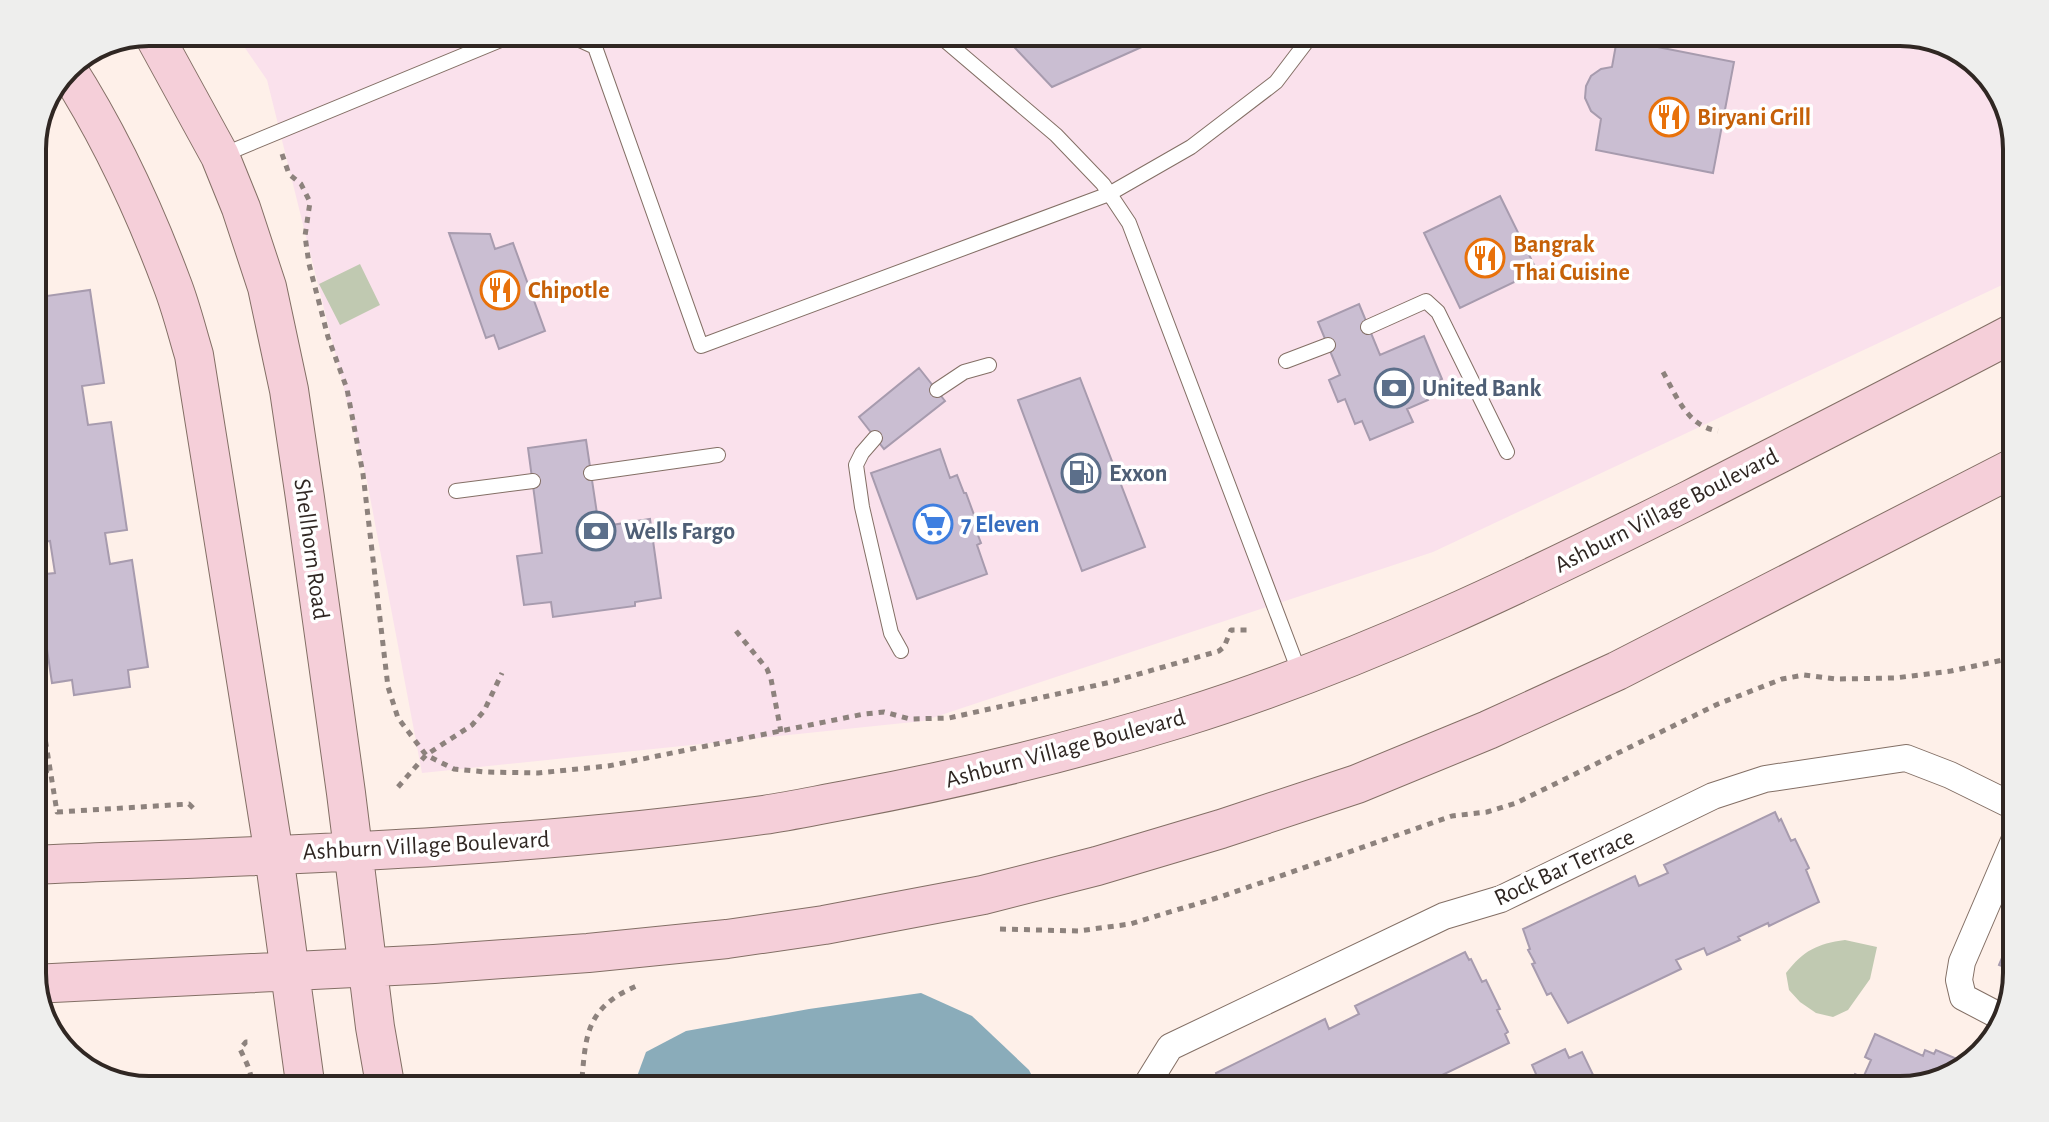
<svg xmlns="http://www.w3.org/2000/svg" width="2049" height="1122" font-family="'Alegreya Sans',sans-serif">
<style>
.commercial{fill:#fae1ec}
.green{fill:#c0c9b1}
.water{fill:#8aacba}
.building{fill:#cabed2;stroke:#a79bae;stroke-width:2}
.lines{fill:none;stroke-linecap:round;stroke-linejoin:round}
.lane-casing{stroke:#836f65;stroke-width:16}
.street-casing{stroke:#836f65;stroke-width:28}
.secondary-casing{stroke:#836f65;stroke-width:40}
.path{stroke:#8d827d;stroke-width:5;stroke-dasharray:6 6;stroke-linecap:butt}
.lane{stroke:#fff;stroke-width:14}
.street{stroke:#fff;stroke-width:26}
.secondary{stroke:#f5cfd9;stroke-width:38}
.labels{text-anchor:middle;stroke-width:7;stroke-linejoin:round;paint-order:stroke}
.food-label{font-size:24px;font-weight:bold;fill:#c56008;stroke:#fff;text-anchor:start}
.service-label{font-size:24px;font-weight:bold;fill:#4e5e75;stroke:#fff;text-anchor:start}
.street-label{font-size:24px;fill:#302723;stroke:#fff}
.shop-label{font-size:24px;font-weight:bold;fill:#366cbe;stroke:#fff;text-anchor:start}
.rim{fill:none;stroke:#302723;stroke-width:4}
</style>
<rect width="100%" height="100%" fill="#fef0e9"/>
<path class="commercial" d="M234,32H1900L1958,47L1998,84L2017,142V278L1433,552L923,721L422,773L367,481L267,80Z"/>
<path class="green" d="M360,264L380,305L340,325L319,284Z
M1845,940L1877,947L1870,979L1848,1010L1833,1017L1816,1013L1800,1002L1789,990L1786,973C1804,950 1817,944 1845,940Z"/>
<path class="water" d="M921,993L972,1016L1029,1070L1039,1090H632L646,1052L686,1031L809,1009Z"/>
<path class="building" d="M1000,32H1147L1153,42L1052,87Z
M1617,39L1734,62L1713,173L1596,150L1601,119L1591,111L1585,98L1586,86L1591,76L1601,69L1612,67Z
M1500,196L1537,271L1460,308L1424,233Z
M449,233L490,234L495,249L513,243L545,331L499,349L494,335L486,338Z
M90,290L104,383L82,386L88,425L111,422L127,530L105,533L110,564L132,560L148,667L128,670L130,687L74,695L72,680L52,683L36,575L55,573L50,541L32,544V434H35L32,416V298Z
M1359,304L1380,355L1424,336L1442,379L1422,387L1428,400L1407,409L1413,422L1370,440L1362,421L1355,424L1345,399L1338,402L1329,380L1340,375L1318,322Z
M919,368L945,401L884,449L859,417Z
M1080,378L1145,547L1082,571L1018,400Z
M586,440L599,527L650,519L661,598L635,602V606L553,617L551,602L524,605L517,556L542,553L528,448Z
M940,449L950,478L957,475L964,493H966L977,523L974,525L981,543L977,545L987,574L917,599L871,473Z
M1775,812L1779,821L1781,819L1791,841L1795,839L1809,868L1806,870L1819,902L1769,926L1768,923L1738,937L1740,940L1707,955L1704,948L1676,960L1681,969L1568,1023L1551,993L1547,995L1532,964L1535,963L1528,950L1530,949L1523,929L1635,876L1639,886L1668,873L1664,865Z
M2017,923V973L2016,977L2005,972L2007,968L1999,965Z
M1465,952L1469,960L1471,959L1482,982L1486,980L1500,1009L1497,1010L1508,1032L1505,1034L1509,1043L1411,1090L1395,1089L1392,1090H1221L1216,1073L1325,1019L1329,1029L1359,1014L1355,1006Z
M1875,1034L1923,1056L1925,1050L1934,1054L1936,1050L1964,1062L1962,1065L1965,1066L1959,1074L1900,1090H1848L1855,1074L1863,1078L1871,1060L1865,1057Z
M1565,1049L1569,1058L1582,1052L1597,1083L1584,1090H1543L1532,1065Z"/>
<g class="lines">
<g class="lane-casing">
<path id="lane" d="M562,32L595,47L701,346L1109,194L1191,147L1276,82L1314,32
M935,32L1056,135L1103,184L1129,223L1300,674
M220,156L520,32H529
M1368,327L1426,301L1438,312L1507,452
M1286,361L1328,345
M937,390L964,372L989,365
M875,438L862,453L856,465L862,507L891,633L901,651
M591,473L718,455
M456,491L533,481"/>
</g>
<g class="street-casing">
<path id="street" d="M2005,1019L1963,997L1959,980L1962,962L2017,834
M1154,1090L1149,1081L1170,1047L1444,916L1501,899L1713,796L1765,779L1906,758L1950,775L2017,808"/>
</g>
<g class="secondary-casing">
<path id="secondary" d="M152,32L220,156L241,208L267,287L289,390L305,498L346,793L375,1027L386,1090
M66,67C109,134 144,209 172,284C181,307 187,332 194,355L274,855L306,1090
M32,865C276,855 521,849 763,815C791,811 818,805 846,800C959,779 1071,752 1181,718C1358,663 1526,582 1691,499C1800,443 1909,388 2017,331
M33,984L434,964L588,953L727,939L824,925L983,895L1097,866L1221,829L1357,784L1488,730L1617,671L2017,466"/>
</g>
<path class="path" d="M282,154L289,174L301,184L310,202L305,236L309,264L328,337L347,389L363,474L388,687L398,718L426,755L454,769L486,772L538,773L608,766L864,714L884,712L910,719L949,718L1111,682L1219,651L1224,647L1231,630H1248
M1663,372C1677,397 1687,426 1718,431
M736,631L767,669L771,679L781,732
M32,658L57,812L189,804L196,811
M32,766L50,771
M398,787L426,755L472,725L484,711L502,673
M1000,929L1078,931L1130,924L1223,896L1452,816L1487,812L1516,803L1718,704L1782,679L1804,675L1836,679L1895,678L1951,671L2017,657
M250,1090C255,1077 246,1062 240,1049L246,1042H251
M581,1090C586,1037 583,1008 639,985"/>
<use href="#lane" class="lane"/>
<use href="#street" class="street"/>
<use href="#secondary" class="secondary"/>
</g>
<defs>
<g id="restaurant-ring" transform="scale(2)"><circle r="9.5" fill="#fff" stroke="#e8710a" stroke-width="1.5"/><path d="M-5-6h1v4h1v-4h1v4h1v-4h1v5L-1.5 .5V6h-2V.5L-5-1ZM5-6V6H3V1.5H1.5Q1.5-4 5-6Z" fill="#e8710a"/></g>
<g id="bank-ring" transform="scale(2)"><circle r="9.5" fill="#fff" stroke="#5c6f8a" stroke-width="1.5"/><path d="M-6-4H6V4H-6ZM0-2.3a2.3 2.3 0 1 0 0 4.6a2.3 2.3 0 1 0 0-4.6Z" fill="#5c6f8a"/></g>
<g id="fuel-ring" transform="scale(2)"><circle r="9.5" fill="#fff" stroke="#5c6f8a" stroke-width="1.5"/><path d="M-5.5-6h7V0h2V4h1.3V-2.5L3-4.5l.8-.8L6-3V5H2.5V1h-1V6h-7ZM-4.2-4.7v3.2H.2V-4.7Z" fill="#5c6f8a"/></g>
<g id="supermarket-ring" transform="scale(2)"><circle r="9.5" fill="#fff" stroke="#3f7fe0" stroke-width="1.5"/><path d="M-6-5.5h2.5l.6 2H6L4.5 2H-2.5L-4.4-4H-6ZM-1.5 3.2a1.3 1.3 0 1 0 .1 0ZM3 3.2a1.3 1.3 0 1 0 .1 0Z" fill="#3f7fe0"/></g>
</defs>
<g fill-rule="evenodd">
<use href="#restaurant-ring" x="1669" y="117"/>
<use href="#restaurant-ring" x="1485" y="258"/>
<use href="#restaurant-ring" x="500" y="290"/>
<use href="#bank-ring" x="1394" y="388"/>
<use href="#fuel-ring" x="1081" y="473"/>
<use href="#supermarket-ring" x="933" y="524"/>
<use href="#bank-ring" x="596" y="531"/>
</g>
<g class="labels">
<g class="food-label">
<text x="1697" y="125">Biryani Grill</text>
<text x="1513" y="252">Bangrak<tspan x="1513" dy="28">Thai Cuisine</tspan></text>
<text x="528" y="298">Chipotle</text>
</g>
<g class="service-label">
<text x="1422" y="396">United Bank</text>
<text x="1109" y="481">Exxon</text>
<text x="624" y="539">Wells Fargo</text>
</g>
<g class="street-label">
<text transform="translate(1666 510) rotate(-27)" y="8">Ashburn Village Boulevard</text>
<text transform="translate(312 549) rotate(82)" y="8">Shellhorn Road</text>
<text transform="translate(1065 748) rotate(-15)" y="8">Ashburn Village Boulevard</text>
<text transform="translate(426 845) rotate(-3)" y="8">Ashburn Village Boulevard</text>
<text transform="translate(1564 867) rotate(-25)" y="8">Rock Bar Terrace</text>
</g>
<g class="shop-label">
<text x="961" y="532">7 Eleven</text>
</g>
</g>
<path d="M0 0H2049V1122H0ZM149 46H1900A103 103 0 0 1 2003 149V973A103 103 0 0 1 1900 1076H149A103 103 0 0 1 46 973V149A103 103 0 0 1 149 46Z" fill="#eeeeed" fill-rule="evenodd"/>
<path class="rim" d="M149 46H1900A103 103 0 0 1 2003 149V973A103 103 0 0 1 1900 1076H149A103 103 0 0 1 46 973V149A103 103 0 0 1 149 46Z"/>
</svg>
